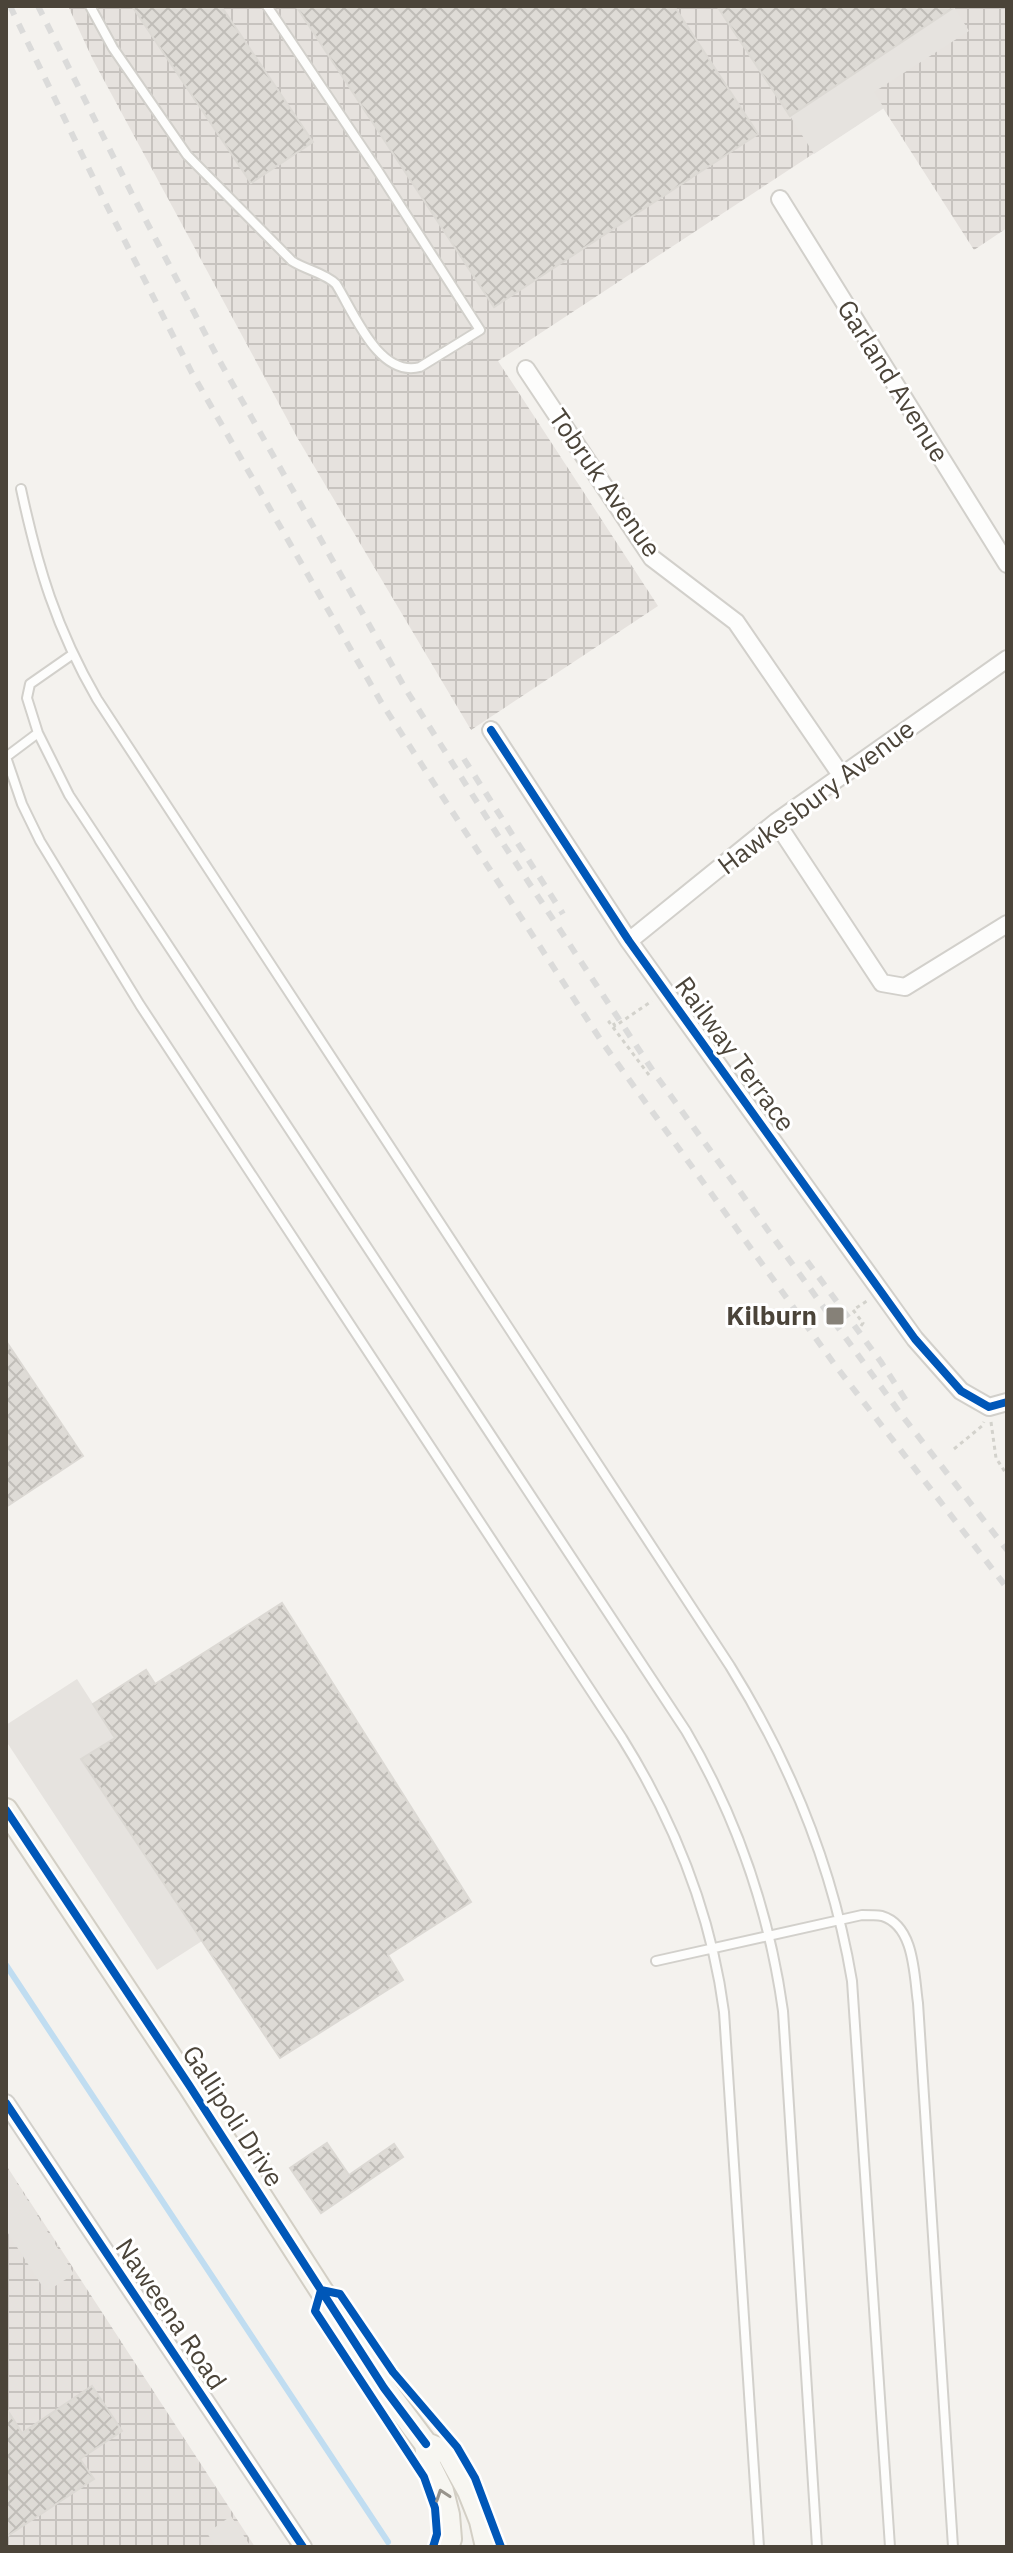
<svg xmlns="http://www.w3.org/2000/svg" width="1013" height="2553" font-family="'IBM Plex Sans',sans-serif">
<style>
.industrial{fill:url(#industrial-grid)}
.parking{fill:#e6e3df}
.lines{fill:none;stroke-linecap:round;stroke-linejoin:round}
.stream{stroke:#c0ddf1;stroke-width:6}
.building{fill:url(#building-cross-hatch);stroke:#dcd9d4;stroke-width:2}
.lane-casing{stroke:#d2d0cb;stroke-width:12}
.street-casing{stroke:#d2d0cb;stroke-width:20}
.secondary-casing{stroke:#d3cfc5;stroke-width:26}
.path{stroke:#d3d2cc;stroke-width:3;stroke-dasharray:4 4;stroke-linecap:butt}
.lane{stroke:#fdfdfc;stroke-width:8}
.street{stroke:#fdfdfc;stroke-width:16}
.secondary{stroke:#f7f6f1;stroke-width:22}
.rail{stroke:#dbdbda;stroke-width:6;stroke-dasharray:10 10;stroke-linecap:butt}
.cycleway-casing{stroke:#fff;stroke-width:13}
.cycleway{stroke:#0057b8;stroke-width:8}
.oneway{stroke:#98948c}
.poi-dot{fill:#868178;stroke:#fff;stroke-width:3}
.labels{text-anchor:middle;stroke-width:6;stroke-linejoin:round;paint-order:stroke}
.street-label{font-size:26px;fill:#4b4439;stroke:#fff}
.poi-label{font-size:26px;font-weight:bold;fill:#4b4439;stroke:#fff;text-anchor:end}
</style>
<defs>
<pattern id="industrial-grid" width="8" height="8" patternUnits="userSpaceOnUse" patternTransform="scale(2)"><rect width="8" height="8" fill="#e6e2de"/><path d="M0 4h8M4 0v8" fill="none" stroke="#c7c3bf"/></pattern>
<pattern id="building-cross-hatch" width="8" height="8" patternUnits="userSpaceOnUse" patternTransform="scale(2)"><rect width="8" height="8" fill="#dedbd6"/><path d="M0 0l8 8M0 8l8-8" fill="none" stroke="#c0bdb8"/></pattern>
</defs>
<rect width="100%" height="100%" fill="#f4f2ee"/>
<path class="industrial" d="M68,6H1007V228L974,250L883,108L498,361L658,606L471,730L298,439L93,60Z
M6,2165L255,2547H6Z"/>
<path class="parking" d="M954,7L969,31L874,92L884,108L814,154L790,116Z
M77,1679L115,1738L81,1760L202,1941L157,1970L6,1741V1725Z
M6,2166L74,2274L46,2292L6,2230Z
M231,2516L251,2547H216L207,2533Z"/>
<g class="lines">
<path class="stream" d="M6,1965L388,2542"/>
</g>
<path class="building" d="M132,6H221L313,142L251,183Z
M296,6H674L758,134L494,307Z
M717,6H956L790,116Z
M6,1341L83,1456L6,1507Z
M282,1603L471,1902L388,1955L403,1980L280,2058L81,1759L115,1738L93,1704L146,1670L155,1684Z
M327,2143L349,2175L394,2144L403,2157L321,2213L290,2168Z
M92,2386L122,2431L80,2459L94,2479L6,2537V2408L22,2433Z"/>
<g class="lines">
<g class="lane-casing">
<path id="lane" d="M90,6L113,48L187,155L292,261C306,270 325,273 336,284C354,313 379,378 420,367L480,330L378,171L267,6
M21,489C38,568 56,628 97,699L730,1666C791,1764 833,1867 852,1981L890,2547
M73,654L30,684L27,698L38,733L6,757L22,804L40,841L140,1005L622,1738C675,1823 711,1912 724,2012L759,2547
M38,733L69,795L686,1731C737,1818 769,1911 783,2011L817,2547
M656,1961L862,1915C868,1915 876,1915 882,1916C915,1926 914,1976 918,2003L953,2547"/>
</g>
<g class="street-casing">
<path id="street" d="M780,199L1007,564
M526,369L652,558L736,622L841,775
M491,730L629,941L915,1339L961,1391L989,1407L1007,1402
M776,822L882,983L905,987L1007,924
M629,941L776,822L1007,659
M6,2103L303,2547"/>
</g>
<g class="secondary-casing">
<path id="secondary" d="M6,1810L189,2085L384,2388L426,2444L429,2465L442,2491L448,2515L450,2539L447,2547
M426,2444L448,2453L469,2491L481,2521L487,2547"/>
</g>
<path class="path" d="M649,1075L609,1022L612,1021L615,1026L652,1001
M861,1326L863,1323L853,1310L867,1301
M991,1422L996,1458L1007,1475
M954,1449L982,1426L984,1422"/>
<use href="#lane" class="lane"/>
<use href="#street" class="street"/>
<use href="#secondary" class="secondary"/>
<path class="rail" d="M10,6L106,204L192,373L381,702L602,1042L835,1365L1007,1588
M38,6L131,192L219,360L405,688L504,845L655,1074L900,1413L1007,1550
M464,759L563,914
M807,1261L881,1362L909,1405"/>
<g class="cycleway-casing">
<path id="cycleway" d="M491,730L629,941L915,1339L961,1391L989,1407L1007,1402
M6,1810L189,2085L384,2388L426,2444
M6,2103L303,2547
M433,2547L437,2534L435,2508L424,2477L315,2311L321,2290L340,2294L393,2372L457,2447L475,2478L501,2547"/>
</g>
<use href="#cycleway" class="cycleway"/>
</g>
<defs><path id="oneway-chevron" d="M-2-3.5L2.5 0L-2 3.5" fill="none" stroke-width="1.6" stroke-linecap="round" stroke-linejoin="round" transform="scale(2)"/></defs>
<use class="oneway" href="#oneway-chevron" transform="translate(442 2495) rotate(-109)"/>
<rect class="poi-dot" x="825" y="1306" width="20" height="20" rx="4"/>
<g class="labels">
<g class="street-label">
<text transform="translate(893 381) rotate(58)" y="9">Garland Avenue</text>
<text transform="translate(605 483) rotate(55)" y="9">Tobruk Avenue</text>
<text transform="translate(816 797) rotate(-37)" y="9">Hawkesbury Avenue</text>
<text transform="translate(735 1054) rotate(54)" y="9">Railway Terrace</text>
<text transform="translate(233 2116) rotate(57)" y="9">Gallipoli Drive</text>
<text transform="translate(171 2314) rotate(56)" y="9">Naweena Road</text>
</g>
<g class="poi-label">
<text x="817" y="1325">Kilburn</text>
</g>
</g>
<rect width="1013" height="2553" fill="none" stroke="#4b4439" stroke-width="16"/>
</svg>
